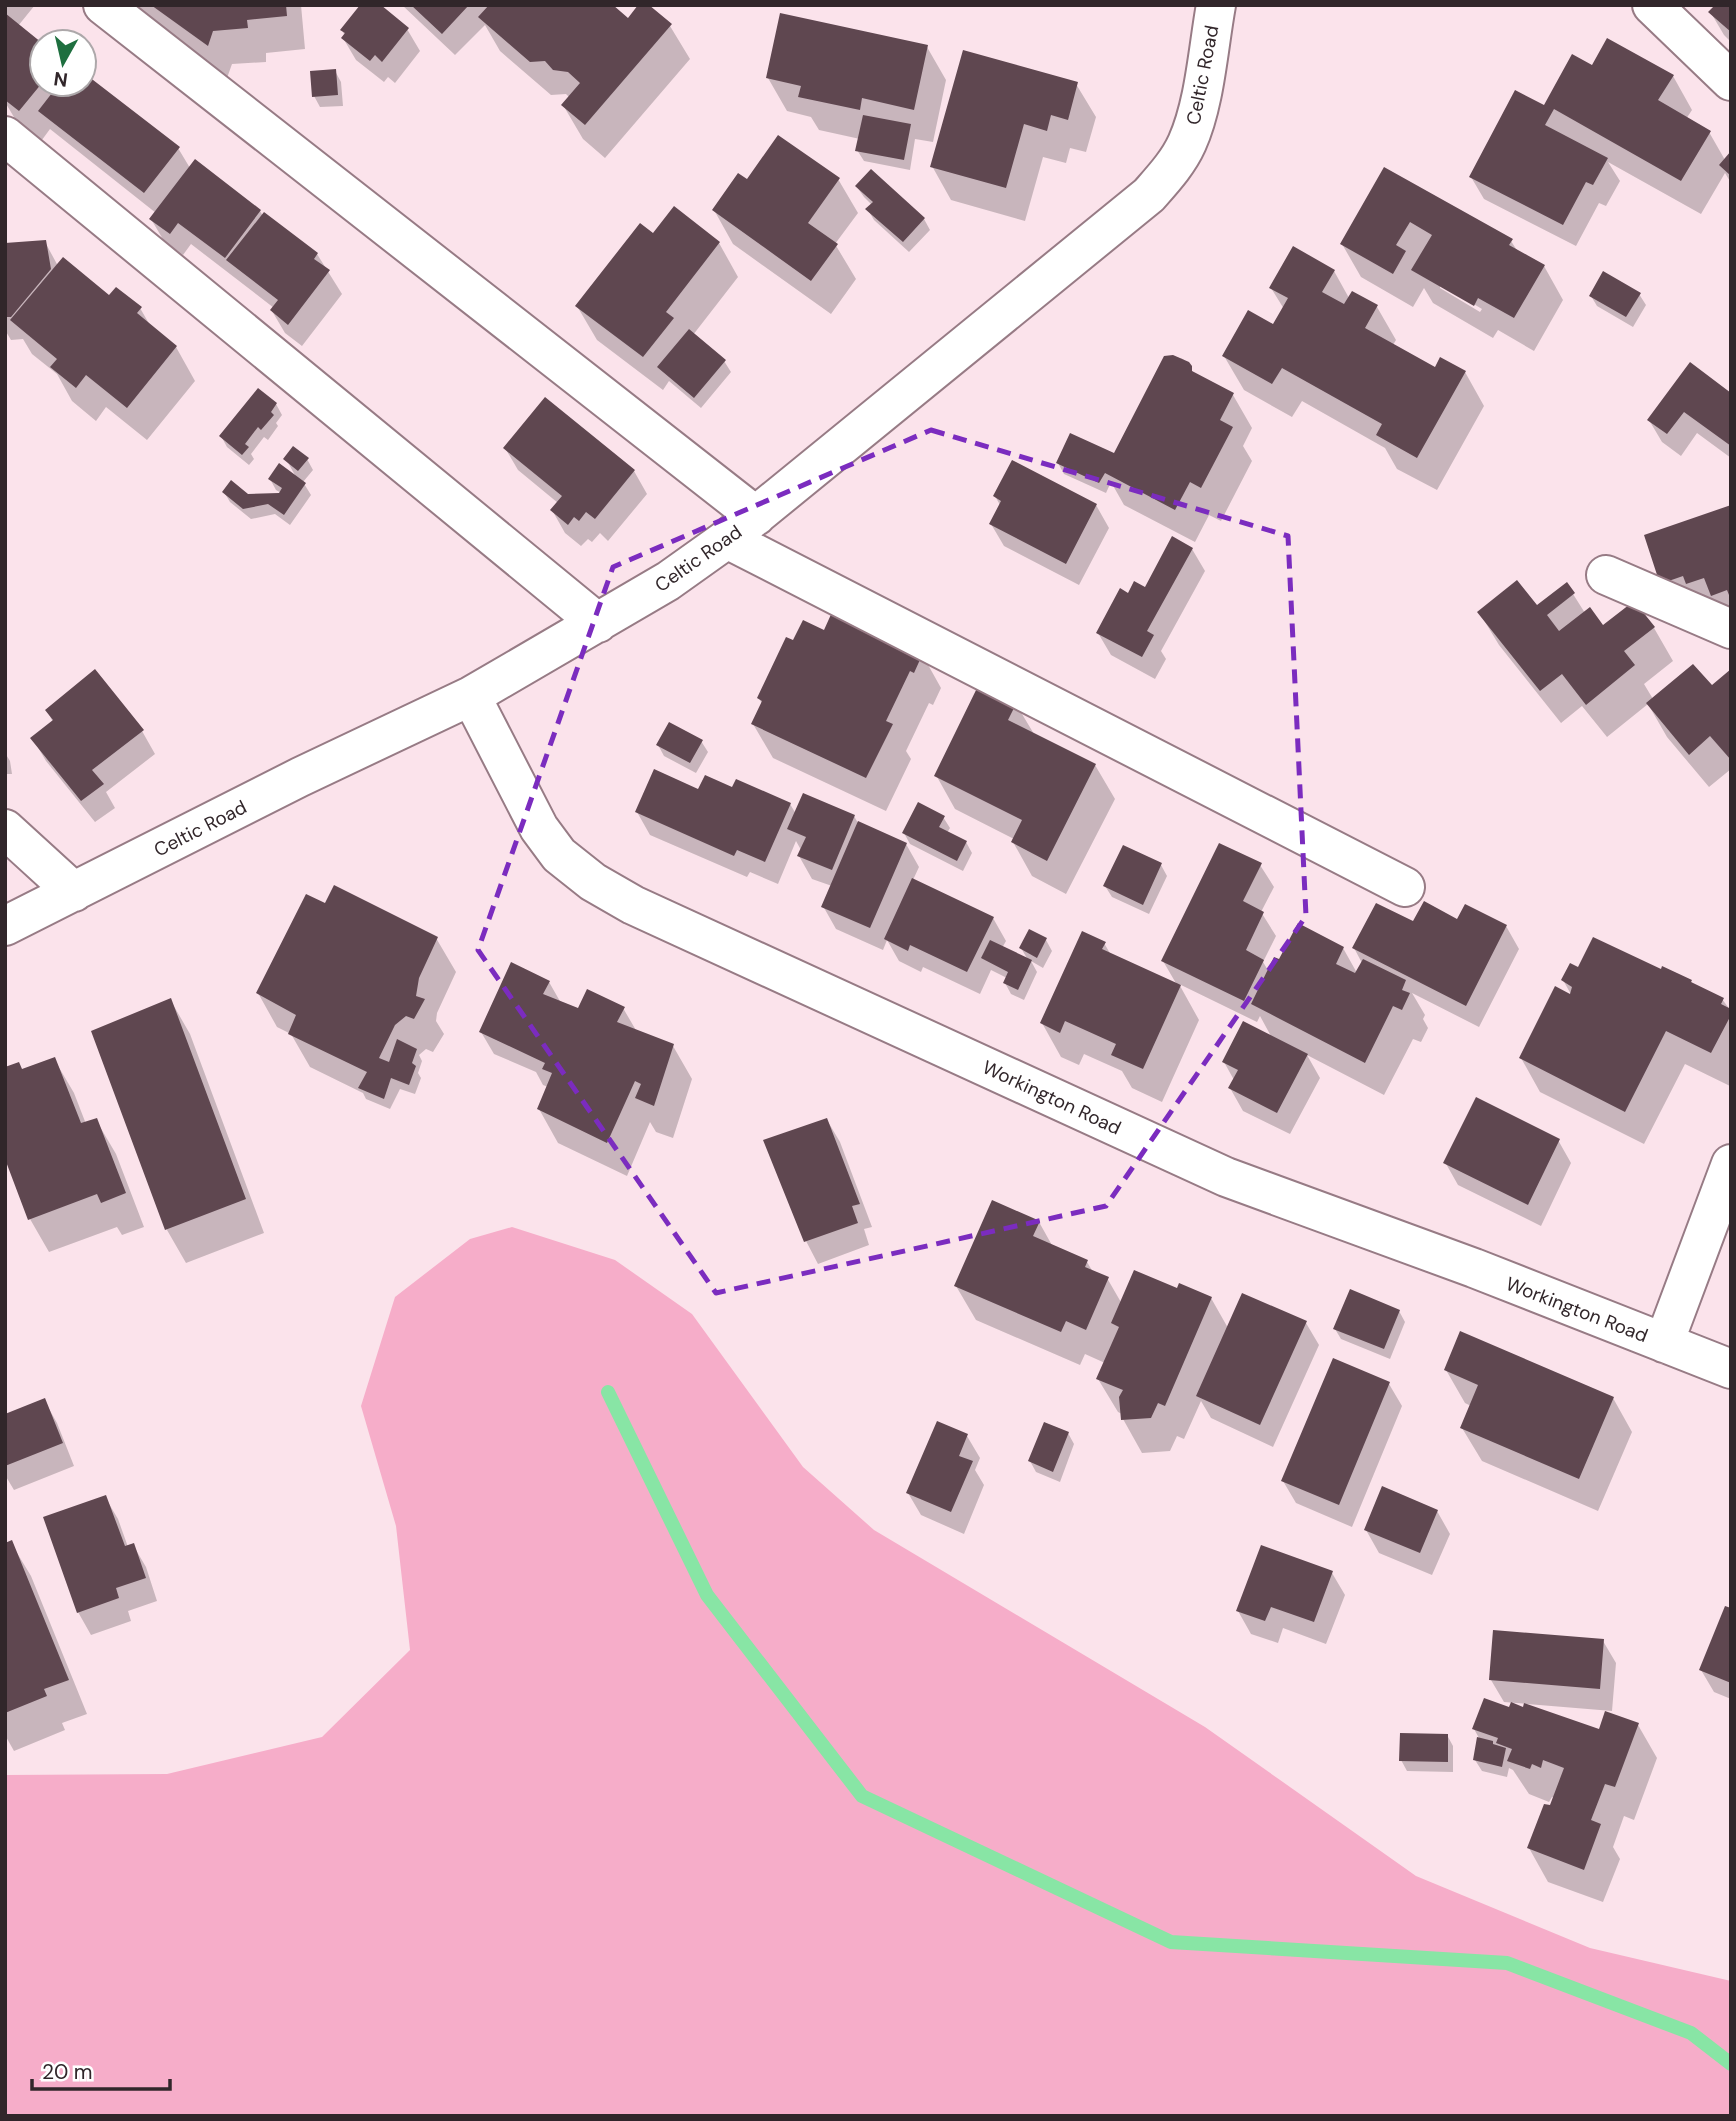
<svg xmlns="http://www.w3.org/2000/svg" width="1736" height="2121" font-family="'DM Sans',sans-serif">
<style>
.green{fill:#f6adc9}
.shadow{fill:#0003;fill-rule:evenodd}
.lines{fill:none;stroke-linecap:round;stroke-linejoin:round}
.stream{stroke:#88e5a5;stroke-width:14}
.building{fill:#5f4750}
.minor-casing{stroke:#977b85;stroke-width:42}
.minor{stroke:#fff;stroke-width:38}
.marked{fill:none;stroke:#7b2cbf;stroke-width:5;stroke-dasharray:14 9;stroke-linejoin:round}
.labels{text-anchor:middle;stroke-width:7;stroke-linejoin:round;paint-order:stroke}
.street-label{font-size:19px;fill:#31262a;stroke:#fff}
</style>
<rect width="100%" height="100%" fill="#fbe3eb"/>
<path class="green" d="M512,1227L615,1260L692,1314L803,1467L874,1530L1205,1727L1416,1876L1590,1948L1731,1981V2116H5V1775L167,1774L322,1737L410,1650L396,1526L361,1406L395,1297L470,1239Z"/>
<path class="shadow" d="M5,5H35L18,26L42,45V84H84V75L178,148L190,168L260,211L263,216L317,254L342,294L302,346L285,333L272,311L274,308L191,244L183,255L164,241L151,219L156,213L50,129L39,144L21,129L5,102Z
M125,5H301L305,49L266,53V62L232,64L227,78Z
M402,5H611L628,20L670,26L690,59L605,158L583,139L563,105L570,98L566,94L551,95L500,51L485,25L455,55Z
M1731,5V42L1724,35L1711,13Z
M407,29L420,51L395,83L388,77L384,82L356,60L343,38L345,36L342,30Z
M927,47L946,80L933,142L915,139L910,170L864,161L857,150L860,139L819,130L811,117L787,111L768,78Z
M1593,67L1673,76L1692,110L1686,119L1709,132L1725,160L1731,154V183L1725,173L1701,214L1608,162L1620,181L1606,206L1599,203L1576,246L1484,199L1471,177L1545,107Z
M335,71L341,82L343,106L320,107L314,96Z
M1076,84L1096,117L1086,152L1070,148L1066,163L1043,157L1025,221L951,200L932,166Z
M1385,169L1511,241L1518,252L1544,266L1563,300L1534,351L1498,330L1493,338L1433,303L1424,288L1413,307L1361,277L1342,244ZM1440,284L1482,309L1480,312L1440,288Z
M838,179L858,213L835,244L856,279L831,314L733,244L714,210L747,181Z
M857,187L924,219L930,230L909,252L874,220L868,210L872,205L864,197Z
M653,235L719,243L738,277L693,335L724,361L731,372L701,408L669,381L663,390L597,340L577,306Z
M45,242L58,266L109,297L140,308L151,327L176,347L195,381L147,440L106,407L96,421L72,401L57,374L32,354L23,339L11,340L5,330V245Z
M1334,271L1349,298L1377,307L1396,340L1393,345L1435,369L1465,372L1484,406L1437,490L1397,469L1385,448L1302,401L1292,417L1244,390L1224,356L1274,326L1284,309L1271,288Z
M1639,294L1646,305L1633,327L1597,306L1591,296Z
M1173,356L1183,359L1195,375L1233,395L1252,428L1243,446L1252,461L1221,521L1209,515L1195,542L1124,505L1111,482L1106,493L1064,474L1058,463L1114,455Z
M1731,395V458L1697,433L1681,456L1662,442L1649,420Z
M276,404L282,415L276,423L278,426L268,440L264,437L251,454L254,459L249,465L227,447L221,436Z
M505,448L634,471L647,494L608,541L600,533L592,542L588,539L581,546L565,533L552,510L558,503L518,470Z
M286,459H307L313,470L303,482L311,495L290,525L275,514L251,519L230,502L224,492L247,495L283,494L276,490L270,479L296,477Z
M995,496L1096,505L1109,528L1079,585L1004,546L991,524L1000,505Z
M1731,507V627L1662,583Z
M1192,549L1205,571L1161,651L1166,659L1155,679L1111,655L1098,633L1129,595L1145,590Z
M1573,594L1585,613L1603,627L1654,628L1673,661L1644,684L1653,699L1711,688L1731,671V769L1709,787L1667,737L1648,704L1607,737L1582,706L1561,723L1499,645L1479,612L1537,608Z
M825,633L922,654L941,688L933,705L929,703L906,751L911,759L886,811L773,758L753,724L762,704L759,698L794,642Z
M1016,704L1034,734L1095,765L1115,799L1066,894L1032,876L1013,842L1014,839L955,809L936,775Z
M47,711L142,731L155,754L106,792L115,808L95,822L46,761L33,739L53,722Z
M701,741L708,752L696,773L664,756L658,745Z
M5,753L10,761L12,774H5Z
M733,789L790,804L796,814L854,816L858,823L906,844L919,867L913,880L993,918L1006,941L1002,948L1028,960L1021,948L1046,940L1052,951L1043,968L1031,961L1037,972L1024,1000L1011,994L1005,983L1007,978L991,970L980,994L923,967L921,972L899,961L887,940L883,950L836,929L823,906L832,886L812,879L799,856L801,850L796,841L778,884L750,872L747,877L650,835L637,812L699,791Z
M943,817L950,828L947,833L966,842L972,853L963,871L910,844L904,833Z
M1161,865L1167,876L1149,914L1112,897L1105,886Z
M1260,865L1274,887L1261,912L1276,936L1263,962L1269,972L1279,962L1343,948L1357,973L1362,963L1354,948L1414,923L1458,921L1506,926L1519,949L1479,1027L1412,993L1425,1015L1423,1019L1428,1028L1421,1042L1413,1039L1384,1095L1307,1055L1320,1078L1290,1134L1243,1111L1230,1088L1234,1080L1224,1062L1272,1038L1260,1016L1257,1022L1179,984L1199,1020L1162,1102L1132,1088L1122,1071L1084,1054L1079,1065L1061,1057L1042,1023L1104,943L1111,955L1177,985L1163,961Z
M326,906L436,938L456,972L437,1013L436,1021L444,1034L433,1052L426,1049L419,1055L422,1061L418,1073L421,1078L415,1094L400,1089L390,1109L366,1099L363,1093L310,1067L291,1034L277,1027L258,993Z
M1578,970L1662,971L1691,981L1693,986L1722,999L1731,1011L1730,1086L1685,1064L1644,1144L1540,1092L1521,1058L1573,998L1563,980Z
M549,982L561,1003L579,1011L623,1008L637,1032L673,1046L692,1079L673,1138L656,1132L650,1122L627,1176L558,1143L539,1109L548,1087L543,1085L536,1072L494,1054L481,1032Z
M171,1001L190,1034L264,1233L186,1263L167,1230L93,1032Z
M54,1059L74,1093L86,1124L96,1120L116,1154L144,1227L122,1235L117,1227L49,1252L30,1219L22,1071Z
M827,1120L840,1142L872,1227L864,1229L869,1245L818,1264L806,1241Z
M1558,1140L1571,1163L1541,1226L1458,1185L1445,1162Z
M1039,1222L1053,1247L1087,1262L1093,1272L1107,1278L1122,1304L1178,1290L1211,1298L1228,1328L1306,1323L1319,1345L1273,1447L1211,1418L1201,1401L1184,1439L1177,1436L1170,1451L1142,1453L1123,1419L1122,1414L1118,1412L1098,1379L1105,1363L1085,1354L1080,1365L976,1320L956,1286Z
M1399,1311L1405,1322L1390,1359L1341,1339L1335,1329Z
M1446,1370L1613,1398L1632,1432L1598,1511L1482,1461L1462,1428L1471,1406L1465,1403Z
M1389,1384L1402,1406L1352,1527L1296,1503L1283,1481Z
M44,1400L57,1423L74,1466L14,1490L5,1475V1416Z
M1068,1433L1074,1444L1060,1482L1036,1472L1030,1461Z
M967,1436L980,1458L975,1470L984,1485L964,1534L921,1515L908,1493Z
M105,1497L118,1519L128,1547L133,1545L146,1567L157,1601L128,1611L131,1621L91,1635L78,1612Z
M1437,1511L1450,1534L1432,1575L1379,1553L1366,1530Z
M11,1543L31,1576L87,1714L62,1723L65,1730L14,1751L5,1735V1545Z
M1332,1573L1345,1595L1326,1644L1283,1628L1278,1643L1251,1634L1238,1611Z
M1731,1610V1699L1714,1692L1701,1670Z
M1603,1641L1616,1663L1612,1711L1504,1702L1491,1680Z
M1510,1709L1600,1731L1638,1725L1657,1758L1634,1820L1624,1816L1613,1847L1620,1859L1603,1902L1548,1882L1529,1848L1555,1798L1552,1797L1549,1802L1529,1794L1513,1770L1509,1768L1507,1777L1482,1771L1475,1760L1479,1738L1474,1729Z
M1447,1735L1453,1746V1772L1407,1771L1401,1760Z"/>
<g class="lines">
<path class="stream" d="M608,1392L707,1595L862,1796L1171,1942L1507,1963L1691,2033L1731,2064"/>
</g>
<path class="building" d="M151,5H286L287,16L247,20L248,28L213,31L208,46Z
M360,5H381L409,28L382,62L375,55L370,61L341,38L345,33L340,30Z
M411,5H469L442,34Z
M489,5H613L628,18L638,5H649L672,24L585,125L561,105L580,83L568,72L553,70L545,61L530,62L478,17Z
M1715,5H1731V32L1708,12Z
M5,13L42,43V83L19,111L5,100Z
M780,13L928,45L914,110L862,98L860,110L798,97L801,86L766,78Z
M1607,38L1674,75L1658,100L1711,131L1681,181L1554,109L1545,125L1608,158L1593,185L1586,182L1563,225L1469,177L1515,90L1544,105L1572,54L1592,65Z
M963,50L1078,82L1068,120L1051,115L1047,131L1024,124L1006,188L930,167Z
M336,69L338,95L312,97L310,71Z
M84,73L180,147L144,193L38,111L59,84H84Z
M863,115L911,124L904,160L855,151Z
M778,135L840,178L808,223L838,244L811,281L712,210L738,173L747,179Z
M1731,151V176L1719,165Z
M195,159L261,210L225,258L178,223L170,234L149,219Z
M1384,167L1513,239L1509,245L1545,265L1514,318L1478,298L1474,306L1411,270L1432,235L1410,222L1396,245L1406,251L1393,274L1340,244Z
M871,169L925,218L903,242L865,209L873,202L855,186Z
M674,206L720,242L666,312L674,318L643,357L575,306L640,223L653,233Z
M264,212L318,253L314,259L330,270L288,325L270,310L278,300L226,260Z
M46,240L51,269L11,317H5V243Z
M1293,246L1335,270L1322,292L1344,304L1352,291L1378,305L1365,328L1435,367L1440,357L1466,371L1417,458L1376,435L1382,424L1282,368L1272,384L1222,356L1248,310L1273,324L1288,298L1269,288Z
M63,257L109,295L116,287L142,307L137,313L177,346L127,408L86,375L76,388L50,367L57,359L10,320Z
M1603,271L1641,293L1626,317L1589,296Z
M689,329L726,360L694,398L657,367Z
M1173,355L1189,362L1192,366V371L1234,393L1220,420L1233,427L1201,488L1190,482L1175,510L1105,473L1099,483L1056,463L1070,433L1114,453L1164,356Z
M1690,362L1731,393V446L1684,412L1667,434L1647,420Z
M258,388L277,403L271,412L274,415L261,430L258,427L245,444L249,447L242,455L219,436Z
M545,397L635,470L595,519L586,512L579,521L574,517L568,525L550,510L562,496L503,448Z
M293,446L309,458L298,471L283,459Z
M1012,460L1097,504L1066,564L989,524L1001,501L993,496Z
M279,463L306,483L284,515L268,504L243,509L222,492L231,480L248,494L279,493L282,488L268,479Z
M1731,505V600L1727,590L1711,596L1704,578L1686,584L1683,576L1660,584L1644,535Z
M1172,536L1193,548L1147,631L1154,635L1142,657L1096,633L1120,588L1128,593L1134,581L1145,587Z
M1517,580L1537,605L1567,582L1575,593L1547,615L1559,631L1590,607L1603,625L1634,601L1655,627L1624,651L1635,665L1586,705L1562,674L1540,691L1477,612Z
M833,610L923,653L914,673L910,671L886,721L893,724L866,778L751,724L762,701L757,698L786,637L793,640L803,620L824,630Z
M1693,664L1712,685L1731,669V760L1710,736L1689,755L1646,703Z
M95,669L144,730L92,770L104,784L81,801L30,738L53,720L45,710Z
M979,684L1017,702L1008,720L1096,764L1047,861L1011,842L1022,820L934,776Z
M669,722L703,740L690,763L656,745Z
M654,769L698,789L705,775L732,787L736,779L791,803L765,862L737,850L734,856L635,812Z
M803,793L855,815L832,870L797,856L806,837L787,829Z
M918,802L945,816L939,827L967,841L957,861L902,833Z
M858,821L907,843L870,928L821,907Z
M1219,843L1262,863L1243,901L1264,912L1246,950L1264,960L1244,1001L1161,961Z
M1123,845L1162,863L1143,905L1103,886Z
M912,878L994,917L967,972L910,945L908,951L884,939Z
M334,885L438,937L419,978L416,996L425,999L414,1019L406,1016L395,1025L379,1058L389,1062L397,1039L417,1049L412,1063L416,1066L409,1085L391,1078L384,1099L358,1088L367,1072L288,1034L296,1015L256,993L306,894L325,903Z
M1424,901L1457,919L1465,904L1507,925L1466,1006L1352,948L1376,903L1413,921Z
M1298,923L1344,947L1336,964L1355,973L1363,959L1406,980L1402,990L1410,993L1402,1010L1393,1006L1365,1063L1251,1004L1274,957L1279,959Z
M1029,929L1047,938L1037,958L1019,948Z
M1082,931L1106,942L1102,949L1181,985L1143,1069L1111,1055L1116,1044L1065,1021L1060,1033L1040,1023Z
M1593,937L1661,969L1662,966L1692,980L1691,982L1724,998L1721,1004L1731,1009V1015L1711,1053L1666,1031L1625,1112L1519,1058L1555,986L1570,994L1572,987L1561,980L1570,963L1578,967Z
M990,940L1032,960L1018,990L1003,983L1008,972L981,958Z
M511,962L550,981L543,994L578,1008L587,989L625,1007L617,1022L674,1044L654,1106L635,1098L641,1084L635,1081L607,1143L537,1109L552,1073L542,1069L545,1063L479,1032Z
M171,998L246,1199L165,1230L91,1031Z
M1243,1021L1308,1054L1277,1113L1228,1088L1238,1070L1222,1062Z
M55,1057L81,1123L97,1118L126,1193L101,1203L97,1194L28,1220L5,1159V1067L19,1062L22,1069Z
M1476,1097L1560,1139L1528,1205L1443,1163Z
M827,1118L860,1204L852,1206L858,1223L804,1242L763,1140Z
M992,1200L1040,1221L1033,1236L1088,1260L1085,1267L1109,1277L1086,1330L1066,1321L1061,1332L954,1286Z
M1134,1270L1177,1288L1179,1283L1212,1297L1165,1406L1158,1403L1151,1418L1121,1420L1119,1397L1123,1390L1096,1379L1119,1327L1111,1323Z
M1350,1289L1400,1310L1384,1349L1333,1329Z
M1242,1293L1307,1321L1260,1425L1196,1396Z
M1460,1331L1614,1397L1579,1479L1460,1428L1478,1385L1444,1370Z
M1333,1358L1390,1382L1339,1505L1281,1481Z
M45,1398L63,1443L5,1466V1414Z
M937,1421L968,1434L959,1456L973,1461L951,1512L906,1493Z
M1044,1422L1069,1432L1053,1472L1028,1461Z
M1382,1486L1438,1510L1420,1553L1364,1530Z
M106,1495L125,1546L134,1543L146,1578L116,1588L119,1598L77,1613L43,1517Z
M12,1540L69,1680L44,1689L47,1696L5,1713V1543Z
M1261,1545L1333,1571L1314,1622L1271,1607L1265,1621L1236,1611Z
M1725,1606L1731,1608V1683L1699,1670Z
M1493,1630L1604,1639L1600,1689L1489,1680Z
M1484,1698L1509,1707L1511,1702L1523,1707L1524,1703L1599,1729L1605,1711L1639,1723L1615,1787L1605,1784L1591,1820L1601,1824L1584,1870L1527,1848L1544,1804L1550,1805L1564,1768L1543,1760L1541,1768L1532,1764L1530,1769L1507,1761L1512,1749L1496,1743L1498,1738L1472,1729Z
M1400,1733L1448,1734V1762L1399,1761Z
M1477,1737L1493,1741V1744L1506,1748L1502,1767L1473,1760Z"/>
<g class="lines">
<g class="minor-casing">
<path id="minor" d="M103,5L756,516
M1652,5L1731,81
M5,136L598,623
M727,539L1405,887
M1606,575L1731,629
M471,696L539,828L559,855L593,882L633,905L1226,1177L1474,1268L1731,1369
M5,829L74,892
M5,926L300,777L471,696L668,581L727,539L1149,195C1163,179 1178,163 1187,143C1205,103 1208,49 1216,5
M1664,1343L1731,1164"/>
</g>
<use href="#minor" class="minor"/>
</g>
<path class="marked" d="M931,430L1288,536L1306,916L1106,1206L716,1293L478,950L613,567Z"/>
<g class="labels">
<g class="street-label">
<text transform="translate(1202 75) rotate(-79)" y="7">Celtic Road</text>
<text transform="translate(698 558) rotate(-35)" y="7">Celtic Road</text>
<text transform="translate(200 828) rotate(-27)" y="7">Celtic Road</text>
<text transform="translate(1052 1097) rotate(25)" y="7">Workington Road</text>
<text transform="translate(1577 1309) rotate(21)" y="7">Workington Road</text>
</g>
</g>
<rect width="1736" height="2121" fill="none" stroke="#31262a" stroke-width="14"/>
<g transform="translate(63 63) rotate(188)"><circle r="33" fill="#ffffff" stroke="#ada8aa" stroke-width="2"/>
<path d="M0-5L12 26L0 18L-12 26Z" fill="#1e6f3f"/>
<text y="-10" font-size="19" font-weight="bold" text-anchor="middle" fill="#31262a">N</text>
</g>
<path d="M32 2079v10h138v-10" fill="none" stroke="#31262a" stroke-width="3.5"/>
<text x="42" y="2079" font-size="21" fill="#31262a" stroke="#ffffff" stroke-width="5" paint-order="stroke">20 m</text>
</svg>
